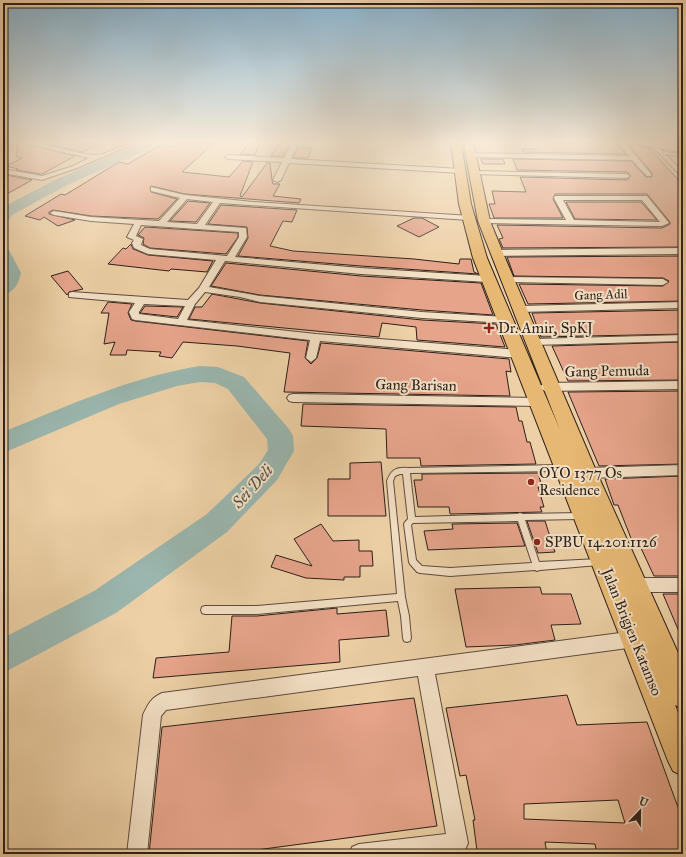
<svg xmlns="http://www.w3.org/2000/svg" width="686" height="857" font-family="'IM FELL Great Primer',serif">
<style>
.lines{fill:none;stroke-linecap:round;stroke-linejoin:round}
.river{fill:#9ab6ae;fill-rule:evenodd}
.building{fill:#e6a48b;stroke:#2b1f1a;fill-rule:evenodd}
.lane-casing{stroke:#5c4b3d;stroke-width:2}
.street-casing{stroke:#5c4b3d;stroke-width:2}
.secondary-casing{stroke:#2b1f1a;stroke-width:2}
.primary-casing{stroke:#2b1f1a;stroke-width:2}
.lane{fill:#f3e0c5;fill-rule:evenodd}
.street{fill:#f3e0c5;fill-rule:evenodd}
.secondary{fill:#f3e0c5;fill-rule:evenodd}
.primary{fill:#e6b873;fill-rule:evenodd}
.poi-dot{fill:#8f2418;stroke:#f3e0c5;stroke-width:1.5}
.labels{text-anchor:middle;stroke-width:4;stroke-linejoin:round;paint-order:stroke}
.far-street-label{font-size:13px;fill:#2b1f1a;stroke:#f3e0c5}
.poi-label{font-size:15px;fill:#2b1f1a;stroke:#f3e0c5;text-anchor:start}
.street-label{font-size:15px;fill:#2b1f1a;stroke:#f3e0c5}
.water-label{font-size:16px;font-style:italic;fill:#4c4c46;stroke:#f3e0c5}
</style>
<rect width="100%" height="100%" fill="#edd0a6"/>
<filter id="stains"><feTurbulence type="fractalNoise" baseFrequency=".005" numOctaves="4"/><feColorMatrix values="0 0 0 0 .2 0 0 0 0 .09 0 0 0 0 .02 0 0 0 .5 -.17"/></filter>
<radialGradient id="worn" r=".72"><stop offset=".6" stop-color="#630" stop-opacity="0"/><stop offset="1" stop-color="#630" stop-opacity=".3"/></radialGradient>
<g class="lines">
<path class="river" d="M139,143H156L155,146L67,185L12,215L9,219L3,221V207L57,179Z
M3,249L9,250L21,273C18,284 15,292 3,295Z
M200,366L218,367L244,377L289,429L293,436L294,451L277,480L227,532L116,613L3,673V638L94,591L207,514L259,464L268,450L267,439L228,389L215,383L200,382L177,386L119,404L3,453V432C67,406 131,377 200,366Z"/>
</g>
<path class="building" d="M18,143H23L75,156L42,174L16,170L18,169L6,166L22,158L16,156Z
M42,143H99L83,152Z
M177,143H214L182,172L229,177L243,161L253,162L240,196L242,197L267,163H270L272,180L273,184H280L273,196L301,199L299,203L185,194L151,186L150,187L151,192L177,199L158,219L91,216L53,210L49,212V214L75,220L58,226L44,217L40,220L25,216L61,194L65,195L119,162L128,164L162,144L175,146Z
M251,143H260L255,155L240,154Z
M280,143H290L283,156H271Z
M538,143H615L626,154L523,152L521,149H538Z
M628,145H639L650,149L683,185V247L503,248L499,239L503,238L497,225L662,228L670,224V222L647,194H555L553,199L563,218H494L489,204H495L492,191L526,192L520,177L627,180L631,176L627,172L517,170L513,159L631,161L646,177H652V173Z
M298,148H312L308,158H293Z
M481,159H503L505,164H483Z
M6,175L32,180L3,196V177Z
M188,201L210,203L196,222L170,221Z
M566,202H641L657,220L575,219Z
M221,205L297,210L292,222L283,221L270,246L293,251L414,259L459,264L460,259H471L474,272L478,274L361,266L238,256L248,238L247,227L208,224Z
M414,218H422L439,227L419,237L397,226Z
M145,227L238,233V237L226,254L150,248L143,244L144,238L138,235Z
M131,244L133,249L148,255L213,261L207,272L171,269L169,271L108,264L123,248L126,249Z
M683,256V301L528,304L519,284L663,286L669,281L663,278L514,276L507,257Z
M226,263L361,276L481,283L493,315L422,310L260,295L211,286Z
M68,271L83,289L69,292L67,295L51,276Z
M212,294L260,303L422,320L496,324L505,347L417,340L416,327L382,323L379,337L189,319L195,307H202Z
M108,302L132,304L128,313L131,320L135,321L308,341L305,358L311,364L317,358L321,343L509,359L511,372L506,371L510,396L284,392L290,353L237,346L183,342L172,358L159,356L161,352L127,350L126,355H110L115,342L104,344L109,313H101Z
M145,306L183,307L177,317L140,313Z
M683,310V334L541,337L532,313Z
M683,342V380L568,381L552,346Z
M679,391L683,397V464L599,466L568,392Z
M303,404L516,407L519,421H522L527,442H530L536,464L421,466L420,458H387L386,429L301,426Z
M381,462L386,516H328V479H350V463Z
M538,473L542,487H538L544,507H540L542,512L450,514L449,507H418L414,480H422V474Z
M683,476V576H654L640,546H634L618,505H614L605,479Z
M527,521H545L555,552L538,553Z
M517,523L525,546L428,550L424,531L453,529L452,524Z
M321,524L333,541L359,540V551H372L373,566H360V577H344V580L306,578L271,567L276,555L312,566L294,539Z
M540,587L542,594H571L581,624L551,625L555,640L515,645L466,647L455,589Z
M663,594H683V641Z
M337,608V614L386,610L389,636L339,640L340,662L153,678L156,658L229,652L232,616H257Z
M567,695L577,725L647,722L683,821V854H597L595,844L545,842L547,854L477,851L473,820H475L466,775L460,776L446,708ZM618,800L625,823L524,819V804Z
M414,698L437,826L226,854H149L162,727Z"/>
<g class="lines">
<g class="lane-casing">
<path id="lane" d="M661,151L683,155V157L661,153Z
M561,465L563,466L564,468L563,470L561,471L410,473L415,517L517,514L520,513L523,514L580,513L582,514L583,516L582,518L580,519L525,520L539,562L599,559L602,560L603,562L602,564L599,565L540,570L537,571L535,570L450,576L420,573L417,572L410,564L409,562L404,524L405,522L408,519L403,474H400L395,476L393,481L405,597L409,616L411,638L410,641L407,642L404,641L403,638L401,616L398,601L257,614H205L202,613L201,610L202,607L205,606H257L397,594L387,481C391,470 396,467 408,468ZM518,521L532,563L450,568L422,566L416,560L411,525L413,523Z"/>
</g>
<g class="street-casing">
<path id="street" d="M24,143C48,143 70,153 94,155C108,156 120,143 135,143L77,168L42,180L3,173V169L42,176L73,166L89,158Z
M292,143H298L291,159L461,169L464,171L461,173L289,163L281,180L277,182L273,180L282,162L228,159L225,157L228,155L284,158Z
M618,143H625L651,174V176H647L632,160L471,157L468,155L471,153L629,156Z
M654,143L683,172V178L652,146V144Z
M475,171L627,174L630,176L627,178L473,174L472,173Z
M151,187L185,195L253,202L471,216V220H468L220,203L205,225L246,228L247,237L235,257L361,268L487,276L492,279L487,282L361,274L225,261L209,287L260,296L422,312L506,317L511,320L506,323L422,318L260,302L240,297L205,292L195,304L187,320L316,334L520,350L525,354L520,358L320,341L316,358L311,362L306,358L310,340L135,320L132,319L129,312L135,303L69,297V293L72,292L188,300L199,288L216,260L148,254L134,248L132,243L134,240L127,237L134,224L91,221L54,215L50,213L54,211L91,217L159,221L180,198L151,191ZM187,199L213,202L197,224L167,222ZM141,225L239,232V237L227,256L150,249L141,245L143,239L136,236ZM144,304L185,306L178,319L139,314V312Z
M555,196H647L669,223L662,226L484,223L480,221L484,219L566,220L554,198ZM563,200H642L660,222L574,220Z
M683,248V254L496,256L492,253L496,250Z
M508,277L663,279L668,282L663,285L505,282V278Z
M683,302V308L519,312L514,309L519,306Z
M683,335V341L533,345L528,342L533,339Z
M683,381V389L545,391L539,387L545,383Z
M293,394L537,398L541,399L543,402L541,405L537,406L293,402L289,401L287,398L289,395Z
M683,465V475L587,478L582,477L581,473L582,469L587,468Z
M637,578H683V592H637L632,590L629,585L632,580Z
M635,631L641,633L643,639L641,645L635,647L435,674L468,843L465,850L450,854H349L352,847L359,844L446,834L418,676L166,710L161,716L147,854H127L143,715C148,704 151,698 162,693Z"/>
</g>
<g class="secondary-casing">
<path id="secondary" d="M639,143H662L683,146V152L643,146Z"/>
</g>
<g class="primary-casing">
<path id="primary" d="M451,143H461L471,204L487,258L560,430L478,221L464,146L468,143L474,146L490,221L503,253L597,473L683,664V709L675,705L683,725V776L673,771L668,761L473,258L459,204Z"/>
</g>
<use href="#lane" class="lane"/>
<use href="#street" class="street"/>
<use href="#secondary" class="secondary"/>
<use href="#primary" class="primary"/>
</g>
<linearGradient id="sky" x2="0" y2="1"><stop stop-color="#89b5d1"/><stop offset="0.54" stop-color="#f7ead7"/><stop offset="1" stop-color="#f7ead7" stop-opacity="0"/></linearGradient>
<rect width="686" height="263" fill="url(#sky)"/>
<g class="poi-dot">
<path d="M487 322h4v4h4v4h-4v4h-4v-4h-4v-4h4z"/>
<circle cx="531" cy="482" r="4"/>
<circle cx="537" cy="542" r="4"/>
</g>
<g class="labels">
<g class="far-street-label">
<text transform="translate(601 294) rotate(-2)" y="5">Gang Adil</text>
</g>
<g class="poi-label">
<text x="498" y="333">Dr. Amir, SpKJ</text>
<text x="539" y="478">OYO 1377 Os<tspan x="539" dy="17">Residence</tspan></text>
<text x="545" y="547">SPBU 14.201.1126</text>
</g>
<g class="street-label">
<text transform="translate(607 371) rotate(-1)" y="5">Gang Pemuda</text>
<text transform="translate(416 385) rotate(1)" y="5">Gang Barisan</text>
<text transform="translate(632 632) rotate(68)" y="5">Jalan Brigjen Katamso</text>
</g>
<g class="water-label">
<text transform="translate(252 486) rotate(-48)" y="6">Sei Deli</text>
</g>
</g>
<rect width="686" height="857" fill="none" stroke="#edd0a6" stroke-width="16"/>
<rect x="4" y="4" width="678" height="849" fill="none" stroke="#2b1f1a" stroke-width="2"/>
<rect x="8" y="8" width="670" height="841" fill="none" stroke="#2b1f1a"/>
<g transform="translate(640 811) rotate(22)" stroke="#f3e0c5" stroke-width="3" paint-order="stroke">
<path d="M0-3L7 15L0 10L-7 15Z" fill="#2b1f1a"/>
<text y="-6" font-size="11" font-weight="bold" text-anchor="middle" fill="#2b1f1a">U</text>
</g>
<rect width="100%" height="100%" filter="url(#stains)"/>
<rect width="100%" height="100%" fill="url(#worn)"/>
</svg>
